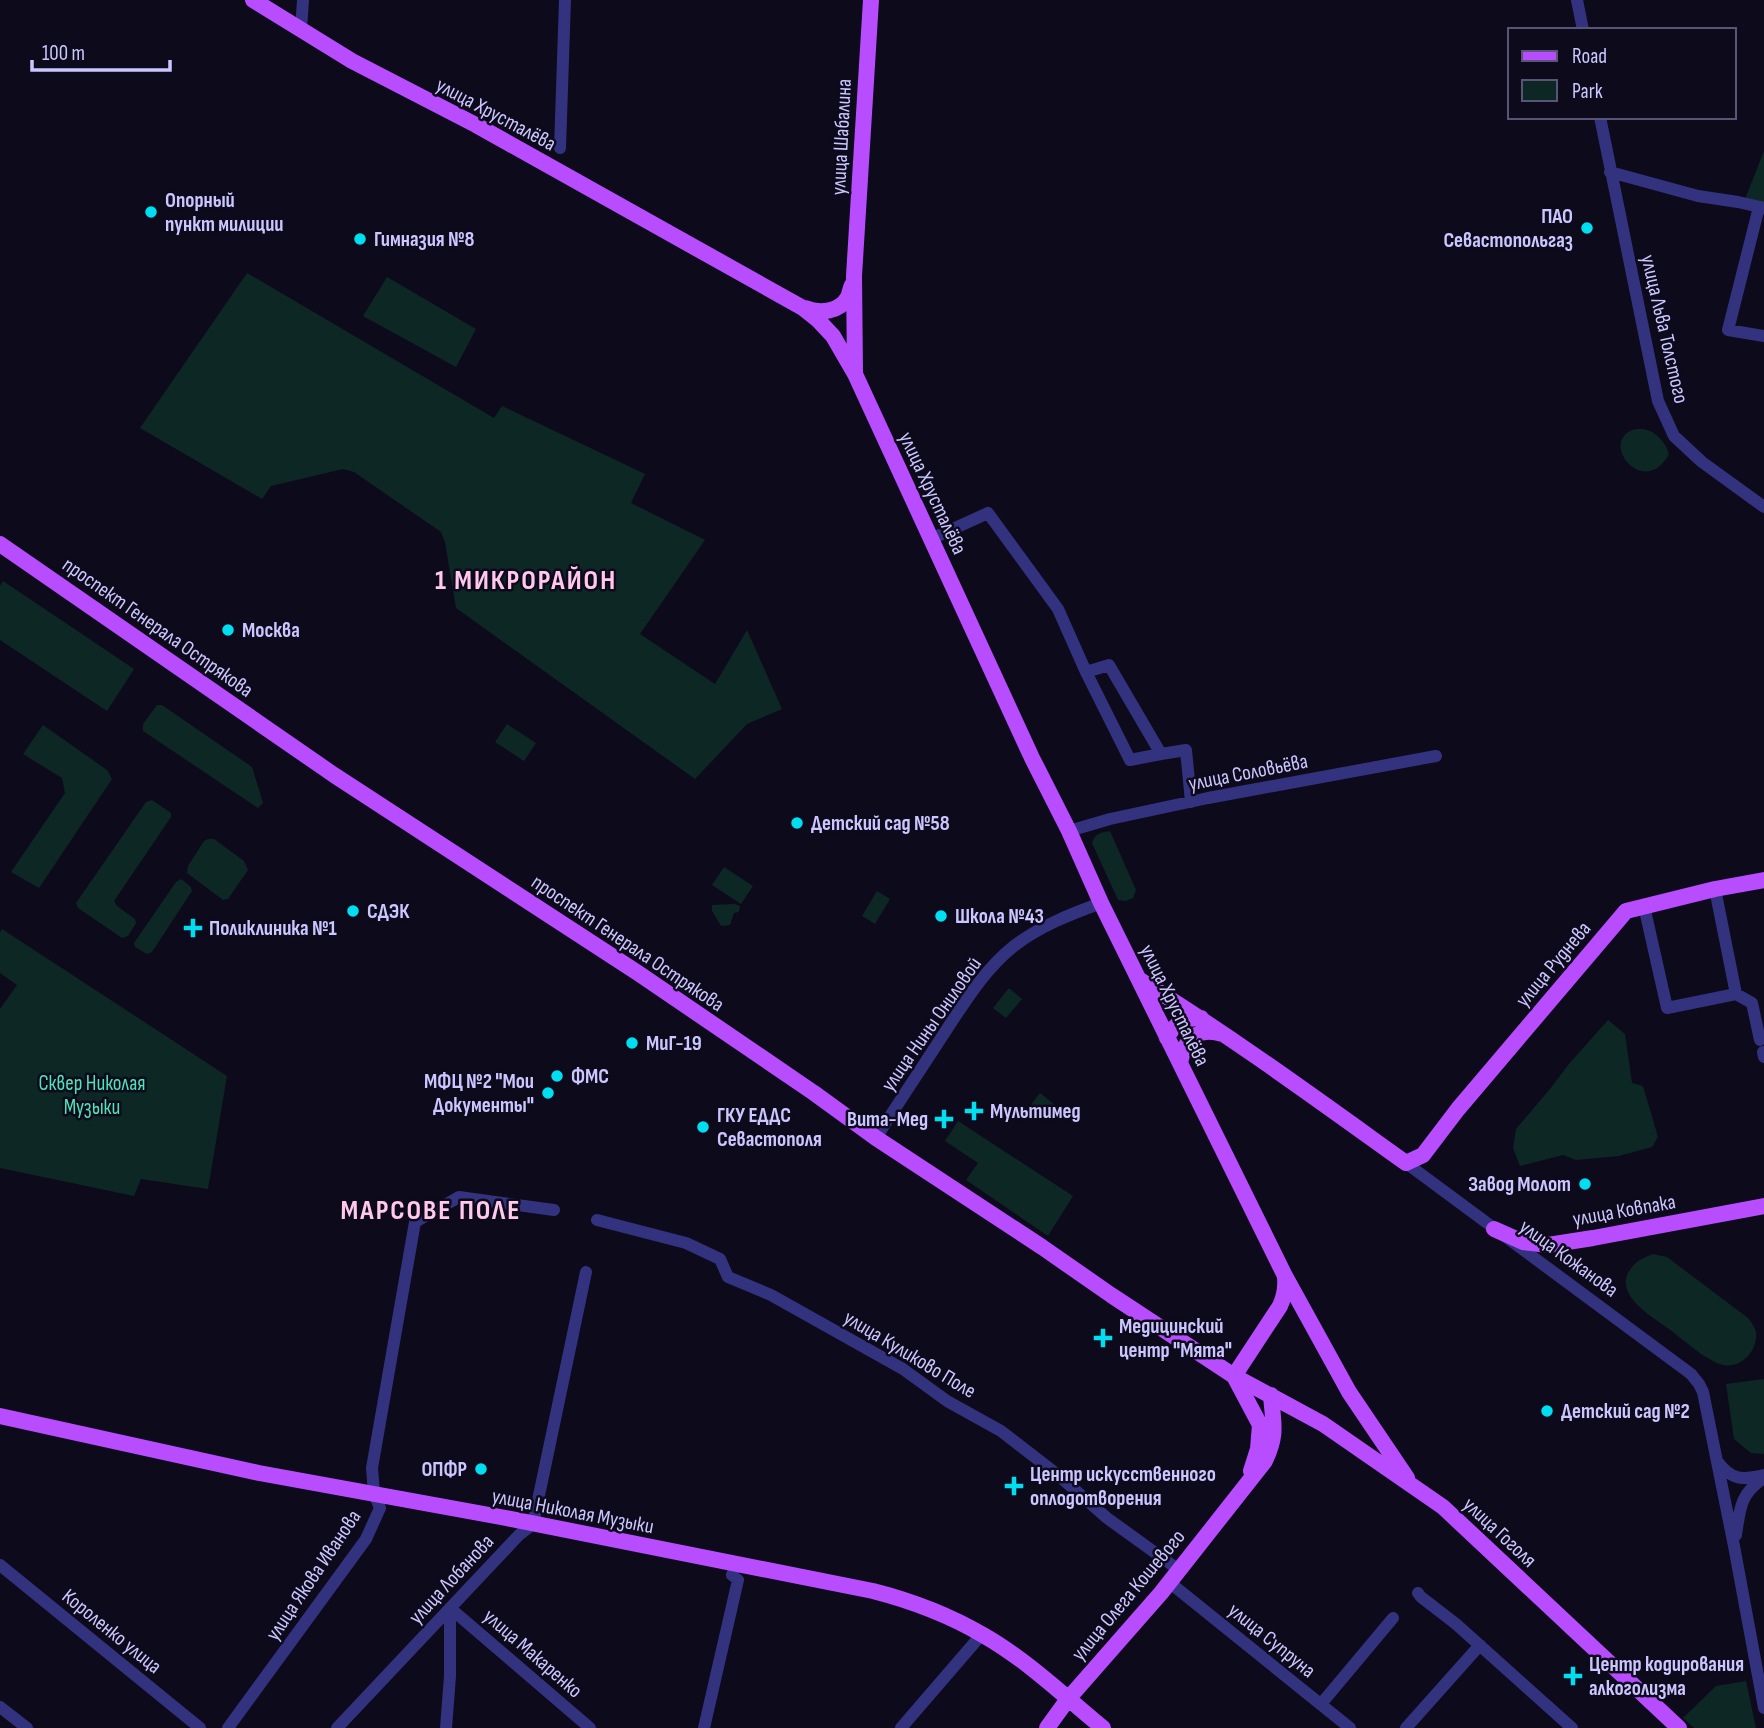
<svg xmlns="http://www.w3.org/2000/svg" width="1764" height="1728" font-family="'Sofia Sans Condensed',sans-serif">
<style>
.green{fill:#0d2725}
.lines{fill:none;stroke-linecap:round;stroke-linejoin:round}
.minor{stroke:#33327e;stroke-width:12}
.major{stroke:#b84dff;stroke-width:16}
.poi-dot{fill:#00dff1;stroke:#0d0a1c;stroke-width:2.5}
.labels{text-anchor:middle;stroke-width:5;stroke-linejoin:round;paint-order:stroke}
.street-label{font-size:21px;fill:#cbc6ff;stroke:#0d0a1c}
.poi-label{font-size:21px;font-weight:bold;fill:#cbc6ff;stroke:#0d0a1c;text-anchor:start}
.park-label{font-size:21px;fill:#4de4ba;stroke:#0d0a1c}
.district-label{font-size:28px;font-weight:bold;letter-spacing:2px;fill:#ffc8ec;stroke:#0d0a1c}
</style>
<rect width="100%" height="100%" fill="#0d0a1c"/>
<path class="green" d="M1764,151V204L1745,199Z
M247,273L494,418L502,406L645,474L631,503L705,540L640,634L715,684L747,630L782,709L747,724L695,779L456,608L445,542L441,532L354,472L343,469L271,486L262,499L140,428Z
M387,277L476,329L456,367L363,316Z
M1641,429C1655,430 1665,441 1669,454C1646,498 1601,447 1630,431C1634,429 1638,429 1641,429Z
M3,581L134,669L107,711L0,640V586Z
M157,705H162L252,767L263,803L258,808L255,806L143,731V724Z
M507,724L536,743L524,761L495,742Z
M43,725L107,770L112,779L39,888L11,872L65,793L62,778L23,754Z
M152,800L171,813V817L114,901L117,906L135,919L136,923L128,936L122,938L78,908L76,903L146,802Z
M1110,831L1136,890L1133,898L1126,901L1118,900L1092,843C1095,833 1100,833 1110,831Z
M208,839H214L244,861L248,870L228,899L223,900L187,873L188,866L204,841Z
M724,867L753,886L741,904L712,885Z
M181,879L191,887L192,891L152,952L147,954L135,947L134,943L176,882Z
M877,891L890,899L875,924L862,916Z
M735,904L740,906L739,912L734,913L730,925L721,926L712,911V905Z
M2,929L227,1076L208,1189L141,1179L134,1196L0,1168V1009L17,985L0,973V932Z
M1009,988L1022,999L1006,1018L993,1008Z
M1608,1020L1625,1034L1632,1083L1643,1086L1658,1137L1652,1147L1619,1156L1576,1160L1563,1155L1520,1166L1513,1148L1516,1129L1550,1089L1568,1065Z
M1040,1093L1055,1105L1046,1118L1030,1106Z
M958,1121L1073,1196L1048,1236L966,1180L978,1163L945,1141Z
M1653,1254L1667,1257L1748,1318C1751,1322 1755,1327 1756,1332C1758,1350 1742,1369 1723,1365C1707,1361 1686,1342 1673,1332C1656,1319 1616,1298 1628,1273C1634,1262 1642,1258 1653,1254Z
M1764,1379V1454L1751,1453L1734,1439L1726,1384Z
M1746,1681L1756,1728H1694L1683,1718L1716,1686Z"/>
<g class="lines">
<path class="minor" d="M1577,0L1583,30
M301,30L303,0
M1600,117L1658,401L1674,436L1702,462L1764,507
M560,148L565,0
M1610,172L1698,196L1738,202L1764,208
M1759,207L1728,330L1764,336
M931,539L988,513L1058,609L1086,672L1109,665L1161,754L1186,750L1191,802
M1086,672L1130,760L1161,754
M1069,831L1110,819L1208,798L1436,756
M1644,906L1667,1008L1736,994L1715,889
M1736,994L1752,1003L1760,1040
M1763,1052L1764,1057
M876,1138C899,1102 923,1066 947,1029C966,1000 986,968 1014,946C1040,926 1071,914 1101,903
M1406,1163L1691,1374L1699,1384L1703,1392L1734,1546L1764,1708
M597,1220L686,1243L720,1259L728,1277L771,1295L903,1369L947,1401L1001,1431L1058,1475L1107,1518L1179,1570
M1717,1461C1732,1481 1742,1480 1764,1475
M1736,1535C1740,1508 1740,1494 1764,1478
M0,1565L200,1728
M1169,1582L1350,1728
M1418,1593L1421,1597L1456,1624L1572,1728
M450,1608L590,1728
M1321,1704L1393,1618
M0,1707L27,1728
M228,1728L366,1539L380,1508L374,1493L372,1468L415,1222L459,1197L554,1210
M337,1728L519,1535L533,1524L586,1272
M446,1728L450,1676V1608
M704,1728L738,1580L732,1575L736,1565
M901,1728L982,1634
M1406,1728L1480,1645"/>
<path class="major" d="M253,0L352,61L476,125L803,308L818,320L833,336L855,374L1032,758L1069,831L1101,903L1284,1274L1349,1392L1407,1478
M805,308C820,314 840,312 848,297C850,293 850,289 852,285
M855,372L854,276L871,0
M0,544L334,775L638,973L814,1093L876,1138L1042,1247L1111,1295L1234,1376L1323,1424L1443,1507L1679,1728
M1140,980C1232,1037 1318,1100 1406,1163L1423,1155L1458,1109L1626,911L1715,889L1764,880
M1167,1038C1174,1023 1185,1018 1201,1018
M1180,1063C1184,1040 1198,1026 1222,1034
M1494,1229L1523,1242L1548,1245L1593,1238L1764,1206
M1234,1376L1280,1306C1284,1297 1286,1288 1285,1278
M1234,1376L1260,1425
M0,1416L259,1473L506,1518L873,1591C912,1601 949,1615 983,1635C1027,1660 1064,1696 1103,1728
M1251,1471L1258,1449L1260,1425
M1047,1728L1068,1699L1161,1593L1265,1461C1278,1433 1273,1424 1271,1395"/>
</g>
<g class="poi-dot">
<circle cx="151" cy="212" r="7"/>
<circle cx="1587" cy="228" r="7"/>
<circle cx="360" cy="239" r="7"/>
<circle cx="228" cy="630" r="7"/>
<circle cx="797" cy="823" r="7"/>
<circle cx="353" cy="911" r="7"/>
<circle cx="941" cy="916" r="7"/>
<path d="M189.5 917.5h7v7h7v7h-7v7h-7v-7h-7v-7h7z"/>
<circle cx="632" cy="1043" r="7"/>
<circle cx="557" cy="1076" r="7"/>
<circle cx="548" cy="1093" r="7"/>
<path d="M970.5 1100.5h7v7h7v7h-7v7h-7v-7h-7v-7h7z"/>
<path d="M940.5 1108.5h7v7h7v7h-7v7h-7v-7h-7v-7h7z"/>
<circle cx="703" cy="1127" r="7"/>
<circle cx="1585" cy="1184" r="7"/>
<path d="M1099.5 1327.5h7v7h7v7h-7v7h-7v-7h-7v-7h7z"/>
<circle cx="1547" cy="1411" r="7"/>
<circle cx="481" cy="1469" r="7"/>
<path d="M1010.5 1475.5h7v7h7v7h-7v7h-7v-7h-7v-7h7z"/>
<path d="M1569.5 1665.5h7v7h7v7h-7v7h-7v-7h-7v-7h7z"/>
</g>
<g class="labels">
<g class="street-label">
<text transform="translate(496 114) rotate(28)" y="7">улица Хрусталёва</text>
<text transform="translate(841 137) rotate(-87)" y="7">улица Шабалина</text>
<text transform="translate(1665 329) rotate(77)" y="7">улица Льва Толстого</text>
<text transform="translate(933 493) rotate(65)" y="7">улица Хрусталёва</text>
<text transform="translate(158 627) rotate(35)" y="7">проспект Генерала Острякова</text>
<text transform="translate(1248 772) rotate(-11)" y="7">улица Соловьёва</text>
<text transform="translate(628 943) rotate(34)" y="7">проспект Генерала Острякова</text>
<text transform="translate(1553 964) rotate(-50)" y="7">улица Руднева</text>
<text transform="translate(1175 1005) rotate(64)" y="7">улица Хрусталёва</text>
<text transform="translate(931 1024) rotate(-55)" y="7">улица Нины Ониловой</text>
<text transform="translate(1624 1210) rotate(-10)" y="7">улица Ковпака</text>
<text transform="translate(1569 1258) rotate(36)" y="7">улица Кожанова</text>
<text transform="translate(910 1354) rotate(31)" y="7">улица Куликово Поле</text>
<text transform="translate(573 1511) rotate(11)" y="7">улица Николая Музыки</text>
<text transform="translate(1500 1532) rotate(43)" y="7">улица Гоголя</text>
<text transform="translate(313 1575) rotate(-56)" y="7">улица Якова Иванова</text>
<text transform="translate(451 1579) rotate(-47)" y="7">улица Лобанова</text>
<text transform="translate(1128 1595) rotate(-50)" y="7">улица Олега Кошевого</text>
<text transform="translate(112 1631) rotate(39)" y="7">Короленко улица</text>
<text transform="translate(1272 1640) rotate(39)" y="7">улица Супруна</text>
<text transform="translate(533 1653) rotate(41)" y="7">улица Макаренко</text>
</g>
<g class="poi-label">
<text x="165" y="207">Опорный<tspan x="165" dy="24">пункт милиции</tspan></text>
<text x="1573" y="223" text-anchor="end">ПАО<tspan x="1573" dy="24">Севастопольгаз</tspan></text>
<text x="374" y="246">Гимназия №8</text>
<text x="242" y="637">Москва</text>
<text x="811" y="830">Детский сад №58</text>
<text x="367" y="918">СДЭК</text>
<text x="955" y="923">Школа №43</text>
<text x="209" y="935">Поликлиника №1</text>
<text x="646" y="1050">МиГ-19</text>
<text x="571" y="1083">ФМС</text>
<text x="534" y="1088" text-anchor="end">МФЦ №2 "Мои<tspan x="534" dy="24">Документы"</tspan></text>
<text x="990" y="1118">Мультимед</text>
<text x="717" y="1122">ГКУ ЕДДС<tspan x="717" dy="24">Севастополя</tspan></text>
<text x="928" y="1126" text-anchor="end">Вита-Мед</text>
<text x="1571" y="1191" text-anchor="end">Завод Молот</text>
<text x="1119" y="1333">Медицинский<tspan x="1119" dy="24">центр "Мята"</tspan></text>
<text x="1561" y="1418">Детский сад №2</text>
<text x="467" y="1476" text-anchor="end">ОПФР</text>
<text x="1030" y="1481">Центр искусственного<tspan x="1030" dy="24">оплодотворения</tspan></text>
<text x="1589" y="1671">Центр кодирования<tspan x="1589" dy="24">алкоголизма</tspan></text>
</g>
<g class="park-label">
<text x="92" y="1090">Сквер Николая<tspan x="92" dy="24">Музыки</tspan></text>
</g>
<g class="district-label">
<text x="526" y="589">1 МИКРОРАЙОН</text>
<text x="431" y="1219">МАРСОВЕ ПОЛЕ</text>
</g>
</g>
<rect x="1508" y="28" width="228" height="91" fill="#0d0a1c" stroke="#595577" stroke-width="2"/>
<rect x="1522" y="51" width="35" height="10" fill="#b84dff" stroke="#595577" stroke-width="2"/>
<text x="1572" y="63" font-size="21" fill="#cbc6ff">Road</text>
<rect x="1522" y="80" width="35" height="21" fill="#0d2725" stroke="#595577" stroke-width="2"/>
<text x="1572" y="98" font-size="21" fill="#cbc6ff">Park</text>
<path d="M32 60v10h138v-10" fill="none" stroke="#cbc6ff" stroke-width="3.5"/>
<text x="42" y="60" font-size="21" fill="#cbc6ff" stroke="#0d0a1c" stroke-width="5" paint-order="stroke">100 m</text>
</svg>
